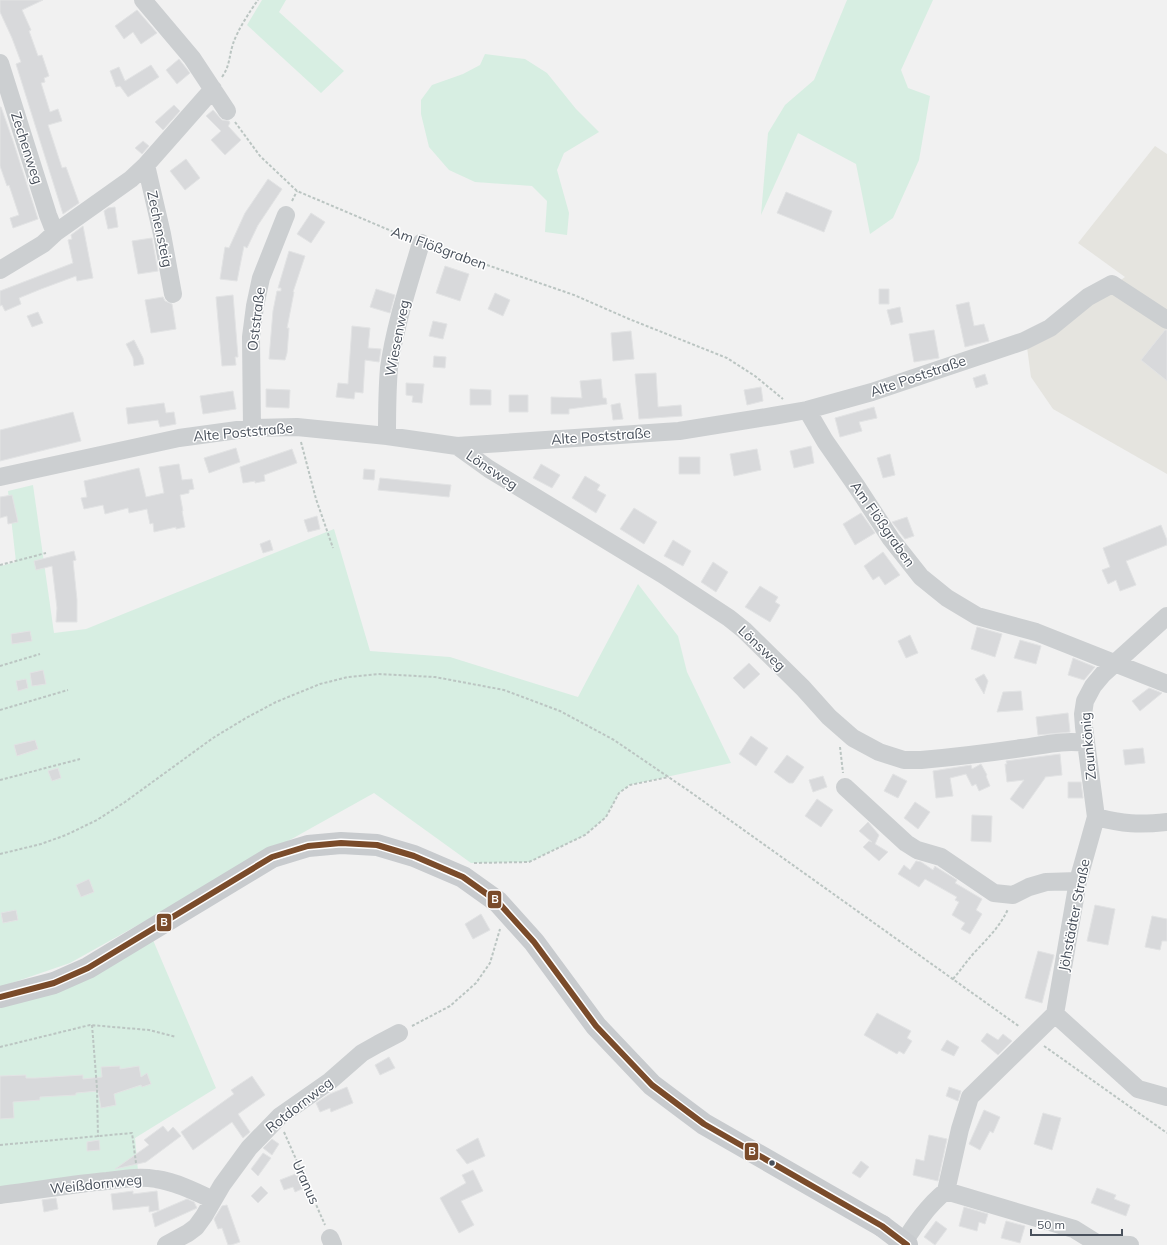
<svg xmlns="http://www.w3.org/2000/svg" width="1167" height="1245" font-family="Mulish,sans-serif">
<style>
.commercial{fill:#e5e4df}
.green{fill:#d7eee2}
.building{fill:#d8d9db;stroke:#e2e3e4}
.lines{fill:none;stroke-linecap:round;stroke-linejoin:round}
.path{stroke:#bbc5c2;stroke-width:2;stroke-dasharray:3 2;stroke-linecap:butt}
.minor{stroke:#cccfd1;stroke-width:18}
.major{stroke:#c8cbce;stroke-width:22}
.major-bridge{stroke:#c8cbce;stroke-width:22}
.bus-1-casing{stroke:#fff;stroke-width:9}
.bus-1{stroke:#7a4b2a;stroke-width:6}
.bus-dot{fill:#49515c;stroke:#fff;stroke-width:1.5}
.labels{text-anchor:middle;stroke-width:3;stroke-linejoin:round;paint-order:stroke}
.street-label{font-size:14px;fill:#49515c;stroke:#fff}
.line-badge{stroke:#fff;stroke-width:1.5}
.badge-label{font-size:11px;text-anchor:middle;font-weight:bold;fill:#fff}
</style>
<rect width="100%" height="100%" fill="#f1f1f1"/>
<path class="commercial" d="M1155,146L1167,154V474L1053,409L1031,377L1027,347L1125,277L1078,243Z"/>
<path class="green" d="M262,0H286L279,12L344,71L321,93L247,25Z
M847,0H933L901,70L908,88L930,96L919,160L893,218L870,234L856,164L798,133L761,215L768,133L785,105L814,80Z
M485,54L525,59L547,73L576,109L599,132L564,153L557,170L569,213L567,235L545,232L547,201L532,186L475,182L449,170L429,147L421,114V100L432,85L463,74L480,65Z
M33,485L54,633L86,629L334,529L370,651L450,657L578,697L638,584L678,636L687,672L731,763L629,785L619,793L606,817L585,835L529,862L471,863L374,793L70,963L0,987V566L16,562L8,491Z
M153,940L216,1088L135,1138L138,1171L0,1191V1006Z"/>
<path class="building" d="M0,0H43L22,10L31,30L29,31L38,56L42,55L49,76L44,78L45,82L41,83L50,112L58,109L62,121L48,125L62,168L66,167L79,203L63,214L16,64L21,62L12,38L0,12Z
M137,10L157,33L141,44L133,32L124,39L115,26Z
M179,59L190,73L177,84L166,70Z
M151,65L159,77L128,97L120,86L116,87L110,71L119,67L125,81Z
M174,105L180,111L163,130L155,122Z
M0,107H1L13,141L38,219L13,228L10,218L19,215L9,185L7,186L0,166Z
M213,110L222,120L229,121L230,123L228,126L241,140L225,155L211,140L221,131L206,116Z
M143,141L149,146L142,154L135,148Z
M186,159L200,178L185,190L170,171Z
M268,179L282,189L258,225L247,248L244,246L237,281L220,279L225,247L229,248L245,213Z
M786,192L832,211L824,232L777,213Z
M115,207L118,227L108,229L104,211L108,208Z
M311,213L325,222L311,243L297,234Z
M83,226L93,278L77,281L76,276L41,289L19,298L21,304L5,311L2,305L0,306V291L73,263L68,240L72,239L71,235Z
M152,238L158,271L138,274L132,241Z
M289,251L305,256L293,292H294L287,328H289L287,353L285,360L269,359L273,311L277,291H281V288H278Z
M445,266L469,274L460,301L436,293Z
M376,289L395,295L390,313L370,307Z
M879,289H889V304H879Z
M495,293L510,300L503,316L488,309Z
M233,295L238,357H235L236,365L222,366L216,297Z
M163,297L165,301L172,304L176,329L151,333L145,300Z
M969,302L974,326L984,324L989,341L965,347L956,305Z
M900,307L903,322L891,325L887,310Z
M38,312L43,323L32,327L27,316Z
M433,321L447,324L443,339L429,336Z
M352,326L370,328L368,348L381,349L379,362L365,360L363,393L355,392L354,399L336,397L338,383L348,384Z
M934,330L939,358L914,362L909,334Z
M1165,330H1167V381L1141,360Z
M631,331L634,359L613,361L611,333Z
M134,340L143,358L144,364L134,366L133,358L126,344Z
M434,356L446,357L445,368L433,367Z
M656,373L658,407L681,405L682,416L639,419L635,374Z
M985,374L988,384L976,388L973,378Z
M601,379L603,398H606L607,404L569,409V414H551V397L582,398L580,381Z
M406,383L424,384L422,403L412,402L413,396L406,395Z
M761,387L763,401L747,405L744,390Z
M266,389L290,390L289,408L266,407Z
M470,389L491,390V405H470Z
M233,391L236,409L203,414L200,396Z
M509,395H528V412H509Z
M164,403L166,413L174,412L176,424L160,427L158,420L128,424L126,408Z
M620,403L623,419L613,420L611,405Z
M874,407L877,418L859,422L862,431L840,437L835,418Z
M73,412L81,441L0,461V430Z
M811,446L814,463L794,468L790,451Z
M236,448L240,462L209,473L204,458Z
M292,449L297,463L264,475L265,481L255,483V481L243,483L240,467Z
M757,449L761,470L734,476L730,454Z
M890,454L895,475L883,478L877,458Z
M679,457H700V474H679Z
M179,464L182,480L192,479L194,489L189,490V493L180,495L183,511H182L185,527L176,529V527L154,532L153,523L150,524L147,509L129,513L128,508L105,514L103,505L84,509L81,498L87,497L84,481L139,468L146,497L164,493L159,467Z
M541,464L560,475L552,488L533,478Z
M364,469L375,470L374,480L363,479Z
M585,476L600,485L597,490L606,495L596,513L572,498Z
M380,478L451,485L449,497L378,490Z
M12,495L18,522L8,524L7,516L0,518V497Z
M634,508L657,522L644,544L620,529Z
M861,513L875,533L855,545L843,524Z
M317,516L320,529L308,532L304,520Z
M907,517L914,536L905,539L892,522Z
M1161,525L1167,540V545L1126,561L1136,585L1120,591L1116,580L1108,584L1102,570L1110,567L1103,548Z
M270,540L273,550L263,553L260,544Z
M673,540L691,551L683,566L664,556Z
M74,551L76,560L73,561L77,600V622H56L57,608L52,566L36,570L34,561Z
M883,552L900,575L885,585L879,576L873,580L864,566Z
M713,562L728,572L716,592L701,582Z
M760,586L778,597L775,602L780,605L770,622L745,607Z
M977,627L1002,634L995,657L971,649Z
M30,631L32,641L12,644L11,634Z
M910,635L918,653L906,658L898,641Z
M1020,640L1041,646L1036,664L1014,658Z
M1073,658L1095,667L1084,680L1068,675Z
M749,663L760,674L744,689L733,678Z
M43,670L46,684L32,686L30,673Z
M984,674L988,681L984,694L975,679Z
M26,679L28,688L18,691L16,681Z
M1149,688L1162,693L1140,711L1132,701Z
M1021,691L1023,710L997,712L1003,692Z
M1068,713L1070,732L1038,735L1036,717Z
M751,736L768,748L756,766L739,754Z
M35,740L38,749L17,756L14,745Z
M1143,748L1145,763L1125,765L1123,750Z
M1060,754L1062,775L1045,777V778L1023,809L1010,799L1024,780L1007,782L1005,764H1007L1006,761Z
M787,755L804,767L793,783H789L774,772Z
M981,764L987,775L986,776L990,786L979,791L976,784L972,786L966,774L950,778L953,796L936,798L933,771L971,765L972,769Z
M58,768L61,778L52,781L48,771Z
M893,774L907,781L898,798L884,791Z
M823,776L827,787L813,792L809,780Z
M1068,782H1081L1083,798H1068Z
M817,799L833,810L821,827L805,816Z
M915,802L930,812L918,829L904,818Z
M972,815L992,816L991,842L971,841Z
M868,822L879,835L875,844L888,852L879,861L863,847L869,841L872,842L859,831Z
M916,861L921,862L933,870L935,866L936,867L957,880L955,883L982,899L976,910L982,914L970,934L961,929L965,923L952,915L959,902L955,900L957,897L925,879L919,887L898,874L904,865L910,870Z
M89,879L94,892L81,897L76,885Z
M1095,905L1115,909L1108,945L1087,941Z
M16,910L18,920L3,923L1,913Z
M481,914L490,930L473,939L465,924Z
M1152,916L1167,919V941H1162L1160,950L1145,947Z
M1038,951L1054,955L1042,1003L1025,998Z
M877,1013L911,1031L907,1038L912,1041L904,1054L899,1051L897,1054L864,1035Z
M987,1033L998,1040L1003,1034L1012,1041L998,1055L981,1041Z
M947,1040L959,1047L954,1056L941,1050Z
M389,1057L395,1068L380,1075L375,1065Z
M120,1066V1069L139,1066L141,1077L147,1073L151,1084L142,1087L141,1085L114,1094L116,1105L101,1108L98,1091L76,1093V1095L40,1097V1100L13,1102L14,1118L0,1119V1076L26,1075V1078H36L83,1075V1079L102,1077L101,1067Z
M252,1076L265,1095L238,1114L250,1132L243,1138L232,1122L193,1150L181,1132L234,1094L231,1090Z
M347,1087L353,1103L331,1112L330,1108L320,1112L316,1103L330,1094Z
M949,1087L961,1091L958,1101L946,1096Z
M984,1110L1000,1117L993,1133L990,1131L980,1150L969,1144Z
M1043,1113L1061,1118L1052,1150L1034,1144Z
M163,1126L168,1132L173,1127L181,1136L146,1162L115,1169L149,1145L144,1140Z
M929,1135L947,1139L938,1181L913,1175L916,1159L924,1161Z
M478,1138L485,1156L467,1164L456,1150Z
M272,1139L279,1144L272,1155L263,1148Z
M99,1140L100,1150L87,1151V1142Z
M263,1153L271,1158L258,1176L251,1169Z
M861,1161L869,1167L860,1178L852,1173Z
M473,1170L483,1191L461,1201L474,1225L459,1233L440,1198L466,1183L462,1175Z
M298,1173L304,1188L295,1192L293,1187L284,1190L280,1180Z
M261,1186L268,1193L258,1203L251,1196Z
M1097,1188L1116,1195L1114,1199L1130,1205L1126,1216L1091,1203Z
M133,1191V1194L157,1191L159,1210L149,1212V1206L113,1210L111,1194Z
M56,1198L58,1209L44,1212L42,1200Z
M187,1199L194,1202L197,1208L155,1227L152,1214Z
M227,1205L240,1242L231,1245H228L222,1228L218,1229L214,1219L222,1206Z
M964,1207L988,1214L985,1224L979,1222L977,1231L959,1226Z
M936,1221L947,1229L935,1245L924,1237Z
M1006,1221L1025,1226L1020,1243L1001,1238Z"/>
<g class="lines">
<path class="path" d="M222,77C230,66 229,56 233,44C237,31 250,11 258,0
M235,122L260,156L297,191L408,238
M292,201L297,191
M435,247L574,295L629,319L727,358L755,376L783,399
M301,442L316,499L333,548
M0,565L46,553
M0,666L40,654
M0,710L68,690
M840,747L843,773
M0,780L80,759
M0,854L41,844L66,835L97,820L125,802L213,738L246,718L276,702L320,684L348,677L378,674L435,677L504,690L560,711L614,740L689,791L1020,1027
M474,863L529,862L585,835L606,817L619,793L630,785L669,777
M953,979C960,971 966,962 973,954C986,940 1000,927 1008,909
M92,1025L97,1088L98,1137
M412,1026L450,1006L476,983L490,963L500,929
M1044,1046L1167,1133
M0,1047L90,1025L149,1030L176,1037
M284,1132L325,1225
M0,1145L132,1133L136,1163"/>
<path class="minor" d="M143,0L192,58L227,111
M0,63L48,215L55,233
M146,165L162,234L173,294
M0,270L43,244L55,233L131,179L146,165L213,89
M807,410L825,441L857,487L891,539L921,577L947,598L977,616L1036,632L1167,684
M252,428L251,337L255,306L261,278L286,215
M387,436C387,414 387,391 389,368C395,325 409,284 421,243
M457,446L489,469L662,574L729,618L744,630L803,688L829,717L853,738L879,752L904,760H921C955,757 988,753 1022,748C1045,745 1062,740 1086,743
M0,477L179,438L252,428L297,427L387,436L457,446L679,431L773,416L807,410L872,392L1024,341L1050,328L1088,297L1112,284L1167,320
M845,787L906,843L917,850L941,857L994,893L1013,895L1029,887L1046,882L1078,881
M1096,817C1123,824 1139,825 1167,822
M1055,1014L1138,1089L1167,1097
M946,1191L1074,1229L1098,1244L1130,1245
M0,1195C36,1191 71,1184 107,1181C123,1179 139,1176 156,1179C176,1182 195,1191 213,1200
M330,1238L333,1245
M166,1245L188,1233L196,1227L204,1216L222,1185L249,1148L280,1116L330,1081L362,1053L378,1044L399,1033
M902,1245C914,1226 928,1205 946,1191L960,1129L970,1097L1055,1014L1078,881L1096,817L1084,727L1083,714L1085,701L1093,686L1103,674L1167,616"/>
<path class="major" d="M0,997L54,983L88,968L272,857L308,846L341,843L377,845L414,856L463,877L498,902L534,942L596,1026L652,1085L704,1124L882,1226"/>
<path class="major-bridge" d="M882,1226L907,1245"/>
<g class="bus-1-casing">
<path id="bus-1" d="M0,997L54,983L88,968L272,857L308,846L341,843L377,845L414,856L463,877L498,902L534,942L596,1026L652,1085L704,1124L882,1226L907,1245"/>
</g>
<use href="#bus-1" class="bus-1"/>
</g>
<circle class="bus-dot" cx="772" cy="1163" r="3.5"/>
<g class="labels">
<g class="street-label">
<text transform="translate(27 148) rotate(72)" y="5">Zechenweg</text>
<text transform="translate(160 229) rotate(78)" y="5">Zechensteig</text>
<text transform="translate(439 248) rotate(20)" y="5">Am Flößgraben</text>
<text transform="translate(256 319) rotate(-83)" y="5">Oststraße</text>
<text transform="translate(397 338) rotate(-79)" y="5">Wiesenweg</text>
<text transform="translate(918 376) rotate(-19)" y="5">Alte Poststraße</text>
<text transform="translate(243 432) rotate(-5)" y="5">Alte Poststraße</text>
<text transform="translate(601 436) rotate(-4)" y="5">Alte Poststraße</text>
<text transform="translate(492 470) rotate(34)" y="5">Lönsweg</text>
<text transform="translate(883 524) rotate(55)" y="5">Am Flößgraben</text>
<text transform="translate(762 648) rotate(43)" y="5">Lönsweg</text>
<text transform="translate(1088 746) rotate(-95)" y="5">Zaunkönig</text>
<text transform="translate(1074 915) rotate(-79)" y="5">Jöhstädter Straße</text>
<text transform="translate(299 1105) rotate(-38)" y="5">Rotdornweg</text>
<text transform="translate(306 1182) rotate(66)" y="5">Uranus</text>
<text transform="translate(96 1184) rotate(-6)" y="5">Weißdornweg</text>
</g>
</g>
<g class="line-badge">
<rect x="487" y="890" width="15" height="19" rx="4" fill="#7a4b2a"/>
<rect x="156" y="913" width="16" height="19" rx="4" fill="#7a4b2a"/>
<rect x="744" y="1142" width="15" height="19" rx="4" fill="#7a4b2a"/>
</g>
<g class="badge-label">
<text x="495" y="903">B</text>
<text x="164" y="926">B</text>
<text x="752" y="1155">B</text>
</g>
<path d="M1031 1229v6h91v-6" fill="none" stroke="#49515c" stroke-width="2"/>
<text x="1037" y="1229" font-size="12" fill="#49515c" stroke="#ffffff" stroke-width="3" paint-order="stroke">50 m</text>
</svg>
